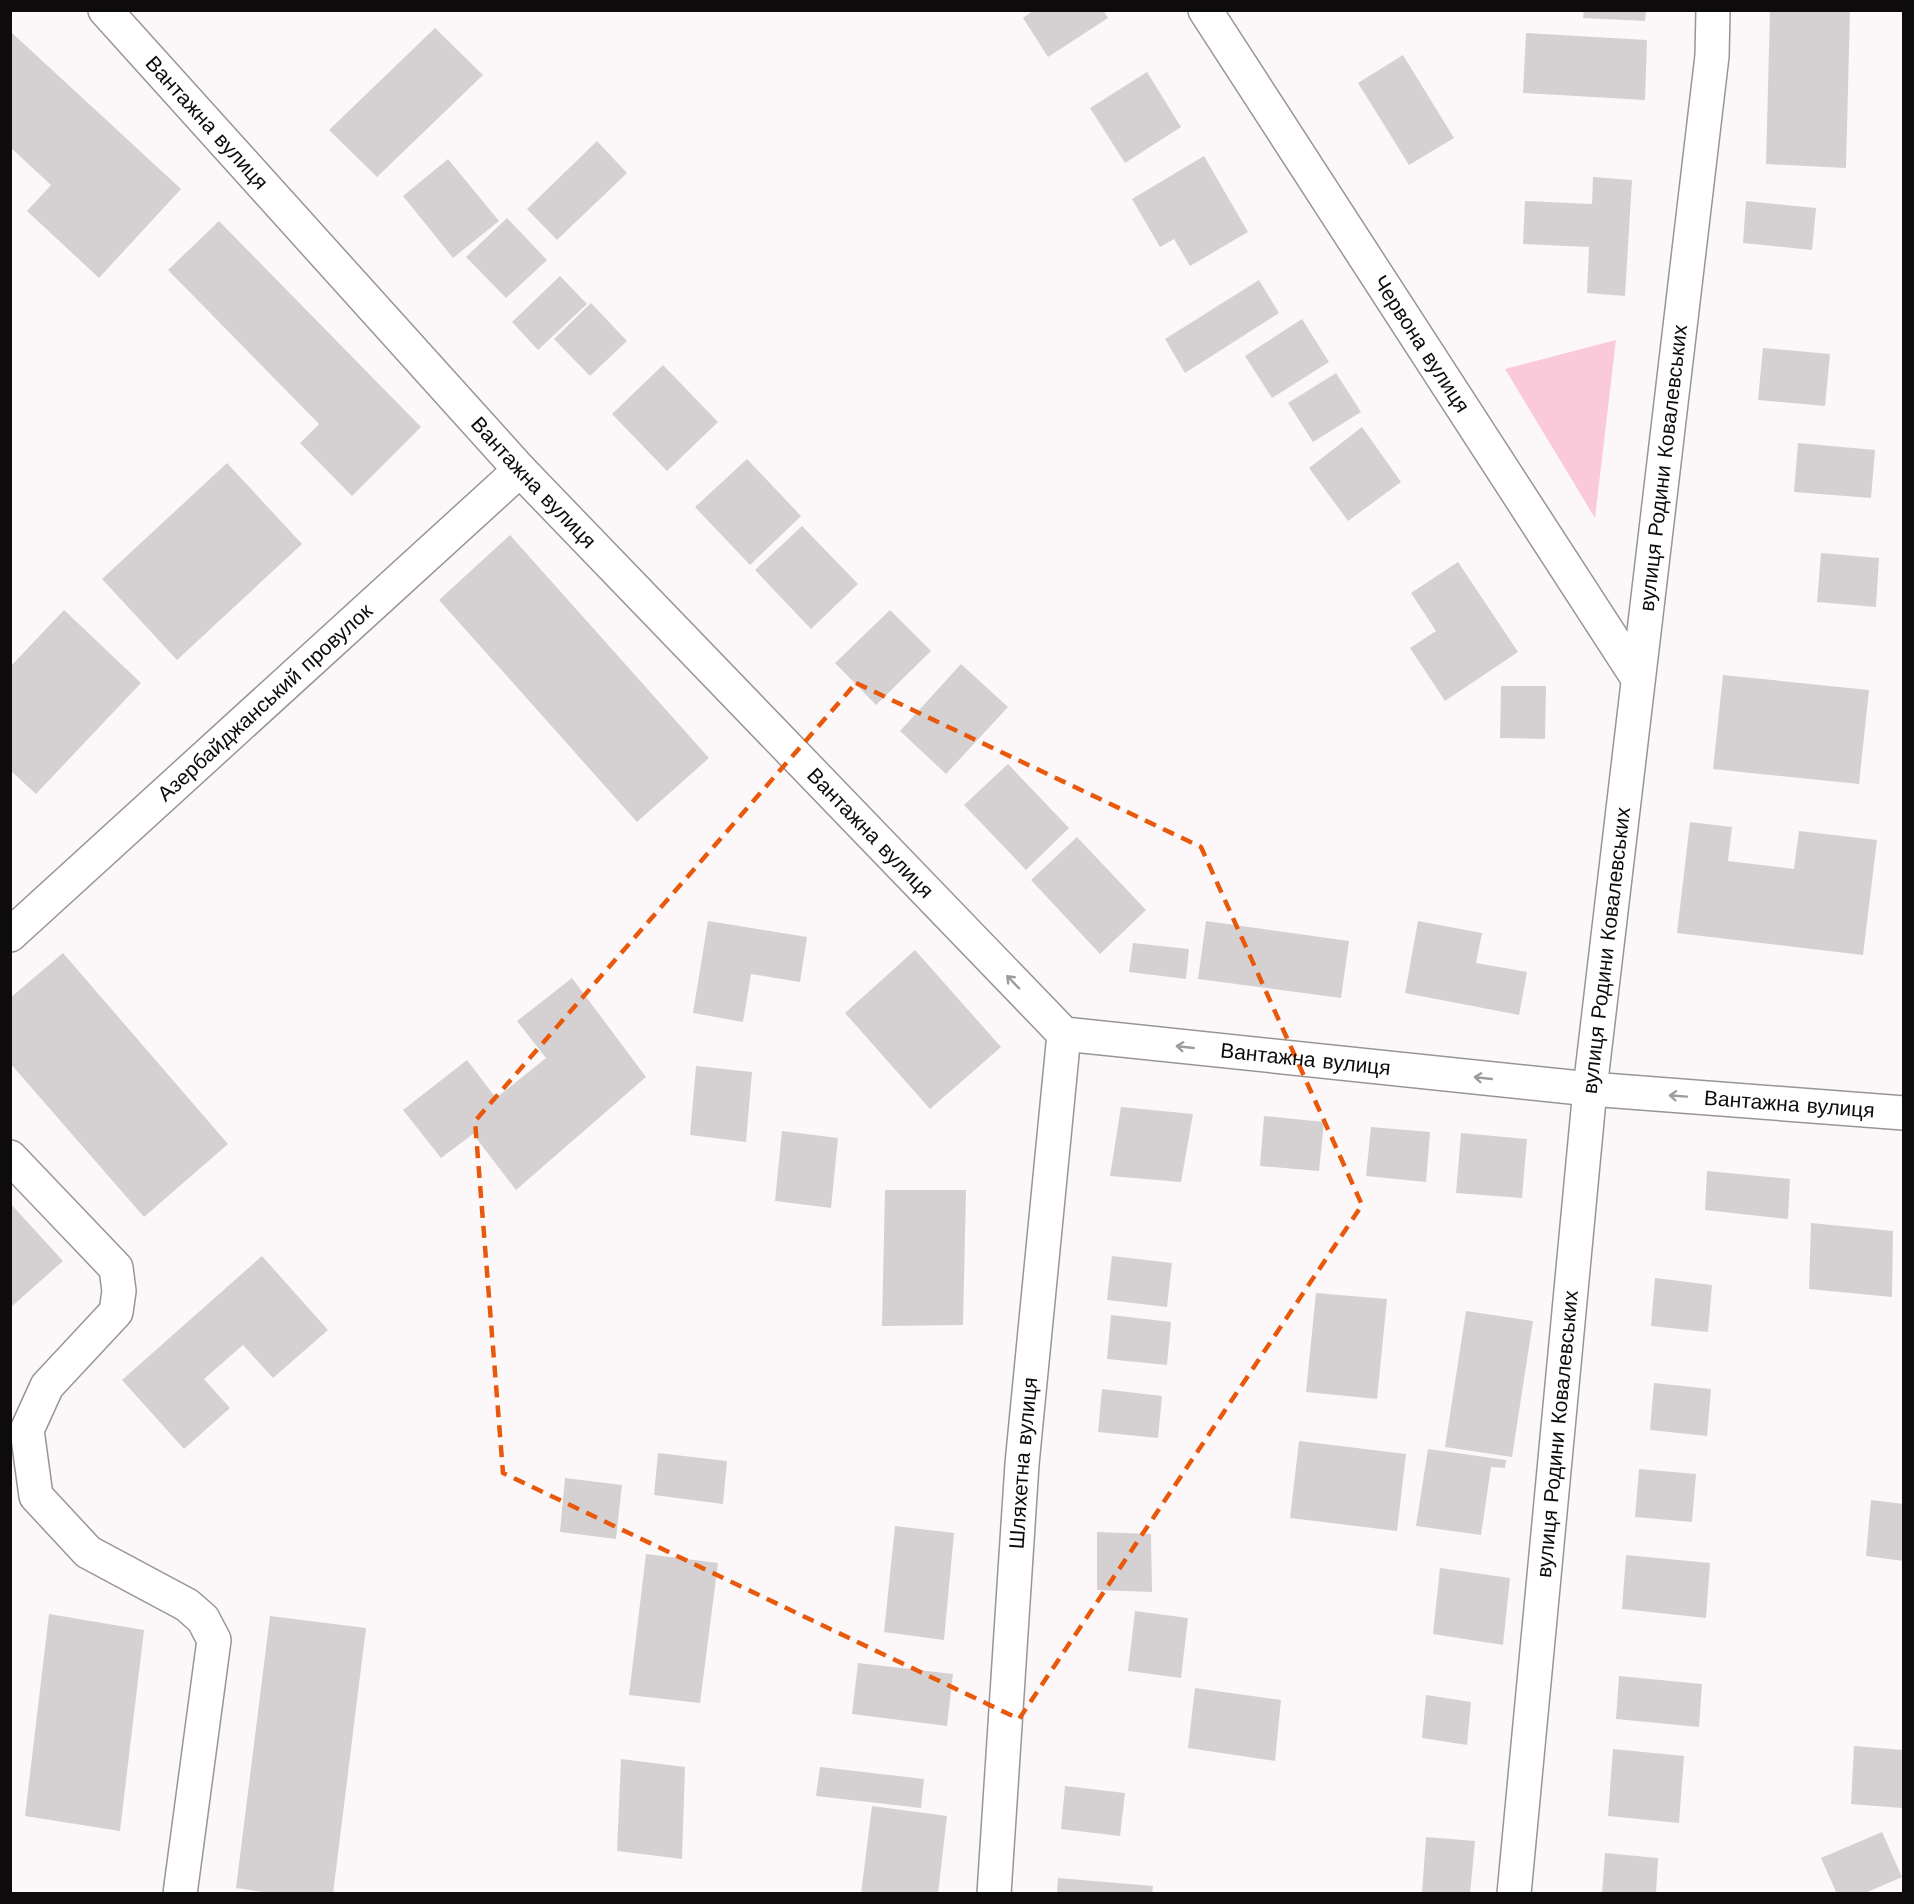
<svg xmlns="http://www.w3.org/2000/svg" width="1914" height="1904" font-family="'Work Sans',sans-serif">
<style>
.green{fill:#facadb}
.building{fill:#d5d1d2}
.lines{fill:none;stroke-linecap:round;stroke-linejoin:round}
.minor-casing{stroke:#999596;stroke-width:36}
.minor{stroke:#fff;stroke-width:33}
.oneway{stroke:#9e9d9e}
.marked{fill:none;stroke:#e8590c;stroke-width:4.5;stroke-dasharray:12 8;stroke-linejoin:round}
.labels{text-anchor:middle;stroke-width:5;stroke-linejoin:round;paint-order:stroke}
.street-label{font-size:21px;fill:#0d0b0c;stroke:#fff}
</style>
<rect width="100%" height="100%" fill="#fcf8f9"/>
<path class="green" d="M1616,340L1595,518L1505,369Z"/>
<path class="building" d="M1034,10H1103L1108,18L1048,57L1023,18Z
M1584,10H1646L1645,21L1583,18Z
M1770,10H1850L1846,168L1766,164Z
M435,28L483,75L377,177L329,130Z
M10,31L181,189L99,278L27,211L51,185L10,147Z
M1526,33L1647,40L1645,100L1523,93Z
M1403,55L1454,138L1409,165L1358,83Z
M1147,72L1181,127L1125,163L1090,108Z
M597,141L627,173L557,240L527,209Z
M1204,156L1248,232L1190,266L1174,239L1160,247L1132,199Z
M448,159L499,221L453,258L403,196Z
M1593,177L1632,180L1625,296L1587,293L1589,247L1523,244L1525,201L1592,204Z
M1746,201L1816,208L1812,250L1743,243Z
M507,218L547,260L506,298L466,257Z
M219,221L421,427L352,496L300,443L319,424L168,270Z
M560,276L587,304L538,350L512,322Z
M1259,280L1279,313L1185,373L1165,339Z
M591,303L627,341L590,376L554,339Z
M1302,319L1329,362L1272,398L1245,356Z
M1763,348L1830,354L1825,406L1758,400Z
M663,365L718,422L667,471L612,414Z
M1336,373L1361,412L1313,442L1288,403Z
M1362,427L1401,482L1348,521L1309,468Z
M1798,443L1875,450L1871,498L1794,492Z
M747,459L801,516L750,565L695,507Z
M227,463L302,544L177,660L102,579Z
M802,526L858,584L811,629L755,570Z
M510,535L709,758L637,822L439,600Z
M1821,553L1879,558L1876,607L1817,602Z
M1458,562L1518,652L1445,701L1410,648L1436,631L1411,593Z
M64,610L141,683L36,794L10,770V667Z
M890,610L931,651L876,705L835,663Z
M961,664L1008,707L946,774L900,731Z
M1723,675L1869,690L1859,784L1713,769Z
M1501,686H1546L1545,739L1500,738Z
M1008,764L1069,828L1026,870L964,805Z
M1690,822L1732,827L1728,861L1794,869L1799,831L1877,840L1863,955L1677,933Z
M1077,837L1146,910L1100,954L1031,880Z
M708,921L807,937L800,982L751,974L743,1022L693,1013Z
M1206,921L1349,941L1341,998L1198,979Z
M1418,921L1482,933L1476,963L1527,972L1519,1015L1405,993Z
M1133,943L1189,949L1186,979L1129,972Z
M915,950L1001,1047L930,1109L845,1013Z
M63,953L228,1144L144,1217L10,1063V998Z
M572,978L646,1077L516,1190L473,1134L441,1158L403,1110L467,1060L496,1098L546,1058L517,1021Z
M696,1066L752,1072L746,1142L690,1135Z
M1121,1107L1193,1114L1181,1182L1110,1176Z
M1264,1116L1324,1122L1319,1171L1260,1166Z
M1371,1127L1430,1132L1426,1182L1366,1176Z
M782,1131L838,1138L831,1208L775,1201Z
M1461,1133L1527,1139L1522,1198L1456,1193Z
M1707,1171L1790,1179L1788,1219L1705,1210Z
M885,1190H966L963,1325L882,1326Z
M10,1203L63,1261L10,1308Z
M1811,1223L1893,1231L1892,1297L1809,1289Z
M262,1256L328,1330L273,1378L243,1345L204,1379L230,1408L184,1449L122,1380Z
M1112,1256L1172,1263L1167,1307L1107,1300Z
M1655,1278L1712,1285L1708,1332L1651,1326Z
M1316,1293L1387,1299L1377,1399L1306,1392Z
M1466,1311L1533,1321L1512,1457L1445,1447Z
M1111,1315L1171,1322L1167,1365L1107,1359Z
M1654,1383L1711,1389L1707,1436L1650,1430Z
M1102,1389L1162,1396L1158,1438L1098,1432Z
M1299,1441L1406,1454L1397,1531L1290,1518Z
M1428,1449L1506,1460L1505,1468L1491,1467L1481,1535L1416,1526Z
M658,1453L727,1461L723,1504L654,1495Z
M1639,1469L1696,1474L1692,1522L1635,1517Z
M565,1478L622,1485L616,1539L560,1532Z
M1871,1500L1904,1504V1561L1866,1556Z
M895,1526L954,1533L944,1640L884,1632Z
M1097,1532L1151,1534L1152,1592L1097,1590Z
M646,1554L718,1563L700,1703L629,1695Z
M1626,1555L1710,1563L1706,1618L1622,1609Z
M1440,1568L1510,1578L1503,1645L1433,1634Z
M1135,1611L1188,1618L1181,1678L1128,1671Z
M49,1614L144,1630L120,1831L25,1816Z
M270,1616L366,1628L333,1894H277L236,1888Z
M858,1663L953,1674L947,1726L852,1714Z
M1619,1676L1702,1684L1699,1727L1616,1719Z
M1195,1688L1281,1700L1275,1761L1188,1748Z
M1426,1695L1471,1702L1467,1745L1422,1738Z
M1854,1746L1904,1750L1902,1808L1851,1804Z
M1613,1749L1684,1756L1679,1823L1608,1816Z
M621,1759L685,1767L682,1859L617,1851Z
M820,1767L924,1779L921,1808L816,1796Z
M1065,1786L1125,1793L1120,1836L1061,1829Z
M872,1806L947,1816L938,1894H861Z
M1882,1832L1902,1877L1863,1894H1837L1821,1858Z
M1426,1837L1475,1841L1470,1894H1422Z
M1605,1853L1658,1858L1656,1894H1602Z
M1058,1878L1153,1886L1152,1894H1057Z"/>
<g class="lines">
<g class="minor-casing">
<g id="minor">
<path id="s1" d="M105,10L520,470L1064,1034L1590,1089L1904,1113"/>
<path id="s2" d="M1205,10L1637,677"/>
<path id="s3" d="M10,935L520,470"/>
<path d="M10,1157L116,1268L119,1291L116,1312L47,1386L27,1430L36,1496L88,1552L187,1605L203,1619L214,1640L180,1894"/>
<path id="s4" d="M994,1894L1022,1464L1064,1034"/>
<path id="s5" d="M1514,1894L1590,1089L1712,56L1713,10"/>
</g>
</g>
<use href="#minor" class="minor"/>
</g>
<defs><path id="oneway-shaft" d="M-6 0H5M1.5-3L5.5 0L1.5 3" fill="none" stroke-width="1.6" stroke-linecap="round" stroke-linejoin="round" transform="scale(1.5)"/></defs>
<g class="oneway">
<use href="#oneway-shaft" transform="translate(1013 982) rotate(-134)"/>
<use href="#oneway-shaft" transform="translate(1185 1047) rotate(-174)"/>
<use href="#oneway-shaft" transform="translate(1483 1078) rotate(-174)"/>
<use href="#oneway-shaft" transform="translate(1678 1096) rotate(-176)"/>
</g>
<path class="marked" d="M856,683L1201,847L1362,1205L1019,1719L503,1473L475,1121Z"/>
<g class="labels">
<g class="street-label">
<text dy="7" stroke="none"><textPath href="#s1" startOffset="152">Вантажна вулиця</textPath></text>
<text dy="7" stroke="none"><textPath href="#s2" startOffset="398">Червона вулиця</textPath></text>
<text dy="7" stroke="none"><textPath href="#s5" startOffset="1434">вулиця Родини Ковалевських</textPath></text>
<text dy="7" stroke="none"><textPath href="#s1" startOffset="638">Вантажна вулиця</textPath></text>
<text dy="7" stroke="none"><textPath href="#s3" startOffset="345">Азербайджанський провулок</textPath></text>
<text dy="7" stroke="none"><textPath href="#s1" startOffset="1124">Вантажна вулиця</textPath></text>
<text dy="7" stroke="none"><textPath href="#s5" startOffset="948">вулиця Родини Ковалевських</textPath></text>
<text dy="7" stroke="none"><textPath href="#s1" startOffset="1646">Вантажна вулиця</textPath></text>
<text dy="7" stroke="none"><textPath href="#s1" startOffset="2132">Вантажна вулиця</textPath></text>
<text dy="7" stroke="none"><textPath href="#s5" startOffset="462">вулиця Родини Ковалевських</textPath></text>
<text dy="7" stroke="none"><textPath href="#s4" startOffset="432">Шляхетна вулиця</textPath></text>
</g>
</g>
<rect width="1914" height="1904" fill="none" stroke="#0d0b0c" stroke-width="24"/>
</svg>
